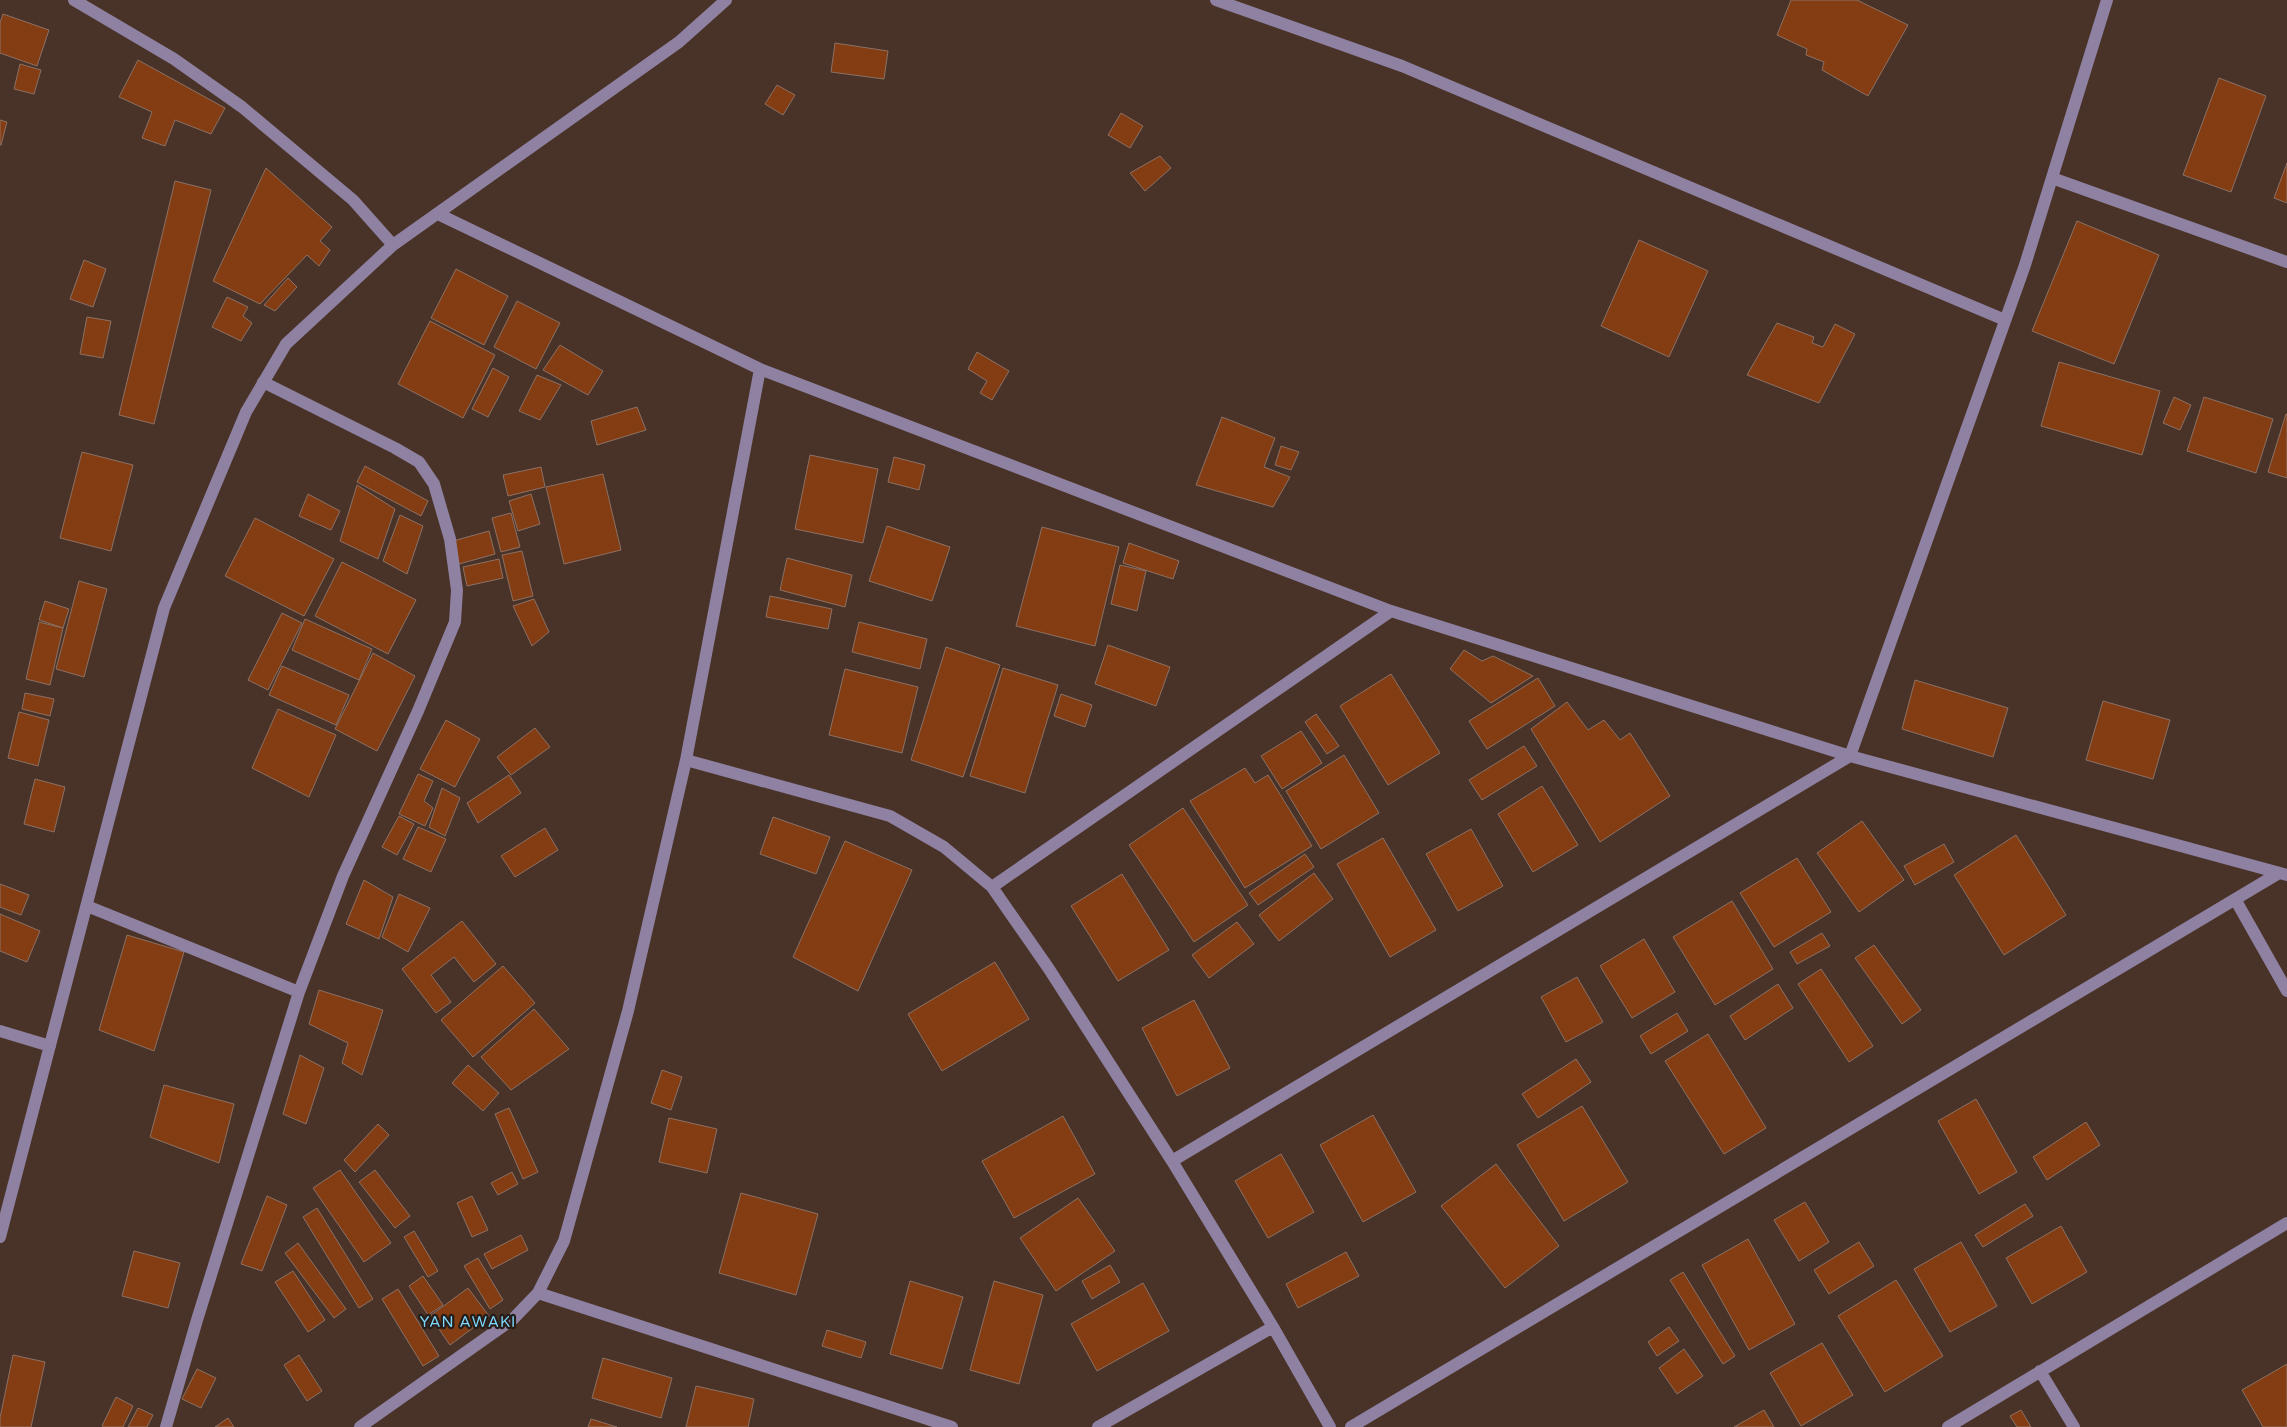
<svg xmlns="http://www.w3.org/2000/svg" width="2287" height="1427" font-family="'Varela Round',sans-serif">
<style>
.building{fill:#843d13;stroke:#8b7165}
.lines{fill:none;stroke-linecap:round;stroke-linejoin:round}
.minor{stroke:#8e81a1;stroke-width:12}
.labels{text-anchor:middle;stroke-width:4.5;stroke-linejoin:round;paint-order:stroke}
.neighbourhood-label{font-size:15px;letter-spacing:1px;fill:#7ed7fc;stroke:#271d18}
</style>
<rect width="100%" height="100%" fill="#493227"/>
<path class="building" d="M1791,0H1857L1908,25L1868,96L1822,70L1824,62L1806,55L1807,49L1777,35Z
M3,14L49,30L37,66L0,53V23Z
M835,43L888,51L884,79L831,72Z
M138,60L225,108L211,134L175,120L165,146L142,138L152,112L119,97Z
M20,64L41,70L34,94L14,89Z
M2219,78L2266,96L2231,192L2183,175Z
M777,85L795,95L783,115L765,104Z
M1121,113L1143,126L1130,148L1108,135Z
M0,120L7,122L1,145H0Z
M1160,156L1171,168L1145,191L1130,173Z
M2287,163V203L2274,198Z
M266,168L332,227L320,241L330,250L319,266L307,255L260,304L213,281Z
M175,181L211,190L154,424L119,415Z
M2077,221L2159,255L2114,364L2032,331Z
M1639,240L1708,271L1669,357L1601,326Z
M84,260L106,269L93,307L70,299Z
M456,269L508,296L484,345L431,318Z
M288,278L297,287L275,311L264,305Z
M227,297L248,307L243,316L252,323L241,341L212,327Z
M517,301L560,323L536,369L494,347Z
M87,317L111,321L103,358L80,354Z
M430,321L495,355L463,418L398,384Z
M1777,323L1814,337L1812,343L1823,347L1835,324L1855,334L1819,403L1747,375Z
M560,345L603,371L588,395L543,370Z
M977,352L1009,371L992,400L980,393L987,381L968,369Z
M2059,362L2160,391L2142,455L2041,426Z
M493,368L509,377L488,417L472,409Z
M537,375L561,385L540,420L519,411Z
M2174,397L2191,405L2180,430L2163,423Z
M2204,397L2273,419L2256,473L2187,451Z
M637,407L646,430L597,445L591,421Z
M2286,414H2287V478L2268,472Z
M1222,417L1275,438L1264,467L1290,477L1273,507L1196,485Z
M1281,446L1299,452L1291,470L1275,465Z
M82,452L133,465L111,551L60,538Z
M810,455L878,469L863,543L795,529Z
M894,457L925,465L919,490L888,482Z
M365,466L428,501L421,516L357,482Z
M541,467L545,487L508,496L503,475Z
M603,474L621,550L564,564L546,487Z
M357,485L395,509L378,559L340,541Z
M308,494L340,511L331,530L299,516Z
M531,494L540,524L518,531L509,501Z
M511,513L520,547L501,552L492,518Z
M400,515L423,526L407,574L383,561Z
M255,518L334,559L304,616L225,576Z
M887,526L950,547L932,601L869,581Z
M1042,527L1119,547L1095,646L1016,626Z
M489,531L495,554L459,564L453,541Z
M1129,543L1179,561L1173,579L1123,563Z
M522,551L533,596L513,601L502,555Z
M787,558L852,575L845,607L780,590Z
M499,559L503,578L467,586L463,567Z
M342,562L416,600L388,654L315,616Z
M1120,565L1146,571L1137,611L1111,604Z
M79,581L107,589L84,677L56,669Z
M770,596L832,609L828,629L766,617Z
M534,599L549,632L532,646L513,606Z
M45,601L69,609L63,628L39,620Z
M282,613L302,623L268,690L248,680Z
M305,619L372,649L359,680L292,650Z
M39,622L63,628L50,685L26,679Z
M859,622L927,639L920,669L852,652Z
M1108,645L1170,667L1156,706L1095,684Z
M946,647L1000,665L963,777L911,760Z
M1464,650L1482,661L1493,656L1533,676L1491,703L1450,669Z
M373,653L415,676L377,751L335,729Z
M282,666L349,695L336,725L269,695Z
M1003,668L1058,685L1025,793L970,776Z
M845,669L918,687L902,753L829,735Z
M1391,674L1440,753L1388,785L1340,706Z
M1538,678L1555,706L1487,749L1469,721Z
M1915,680L2008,708L1993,757L1902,729Z
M25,693L54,699L50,716L22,709Z
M1061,694L1092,705L1085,727L1054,716Z
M2103,701L2170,720L2153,779L2086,760Z
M1567,702L1588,730L1604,720L1620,740L1630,733L1670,796L1600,842L1531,729Z
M278,709L336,735L309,797L252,768Z
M19,712L49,720L38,766L8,758Z
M1316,714L1339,746L1327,754L1305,722Z
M446,720L480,739L455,787L420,769Z
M535,728L550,747L511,775L497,757Z
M1301,731L1322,763L1282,789L1261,756Z
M1524,746L1537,766L1482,800L1469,780Z
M1344,755L1379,813L1321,849L1286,791Z
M1245,768L1255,783L1268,775L1312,846L1245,888L1190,801Z
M418,774L433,781L424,801L433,808L425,826L399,814Z
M509,775L521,793L478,823L467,803Z
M35,779L65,787L54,832L24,824Z
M1542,786L1578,845L1533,872L1498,814Z
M442,788L460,798L445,836L429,827Z
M1183,808L1248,905L1194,942L1129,845Z
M399,816L414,824L397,855L382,847Z
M773,817L830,837L816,874L760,854Z
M1862,821L1904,880L1859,912L1817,853Z
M418,827L446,839L431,872L403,859Z
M545,828L558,850L515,877L501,856Z
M1471,829L1503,886L1458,911L1426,854Z
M2016,835L2066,915L2004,955L1954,875Z
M1383,838L1436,930L1390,957L1337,864Z
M845,841L912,870L858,991L793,957Z
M1944,844L1954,862L1915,885L1904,866Z
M1305,854L1314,867L1258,905L1249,893Z
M1797,858L1831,912L1774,947L1740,893Z
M1314,873L1333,899L1279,941L1259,915Z
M1122,874L1169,950L1118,981L1071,906Z
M364,880L393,897L379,939L346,924Z
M0,884L29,895L21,915L0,907Z
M399,894L430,908L408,952L382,937Z
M1732,901L1773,969L1715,1005L1673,937Z
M0,914L40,931L27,962L0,951Z
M462,921L496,964L474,982L454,957L431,975L451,1002L436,1013L402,969Z
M1237,922L1254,944L1209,978L1192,955Z
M1822,933L1830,946L1797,964L1790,952Z
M127,935L184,952L154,1051L99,1030Z
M1644,939L1675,992L1632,1018L1600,966Z
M1874,945L1921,1010L1902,1024L1855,958Z
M995,962L1029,1019L942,1071L908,1014Z
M503,966L535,1003L473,1057L441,1020Z
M1821,969L1873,1046L1849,1062L1798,984Z
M1577,977L1603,1022L1566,1042L1541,997Z
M1778,984L1793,1008L1745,1040L1730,1016Z
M319,990L383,1010L362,1075L342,1063L348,1043L309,1024Z
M1194,1000L1230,1068L1177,1096L1142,1028Z
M534,1009L569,1049L511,1090L481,1057Z
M1677,1013L1688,1031L1651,1054L1640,1036Z
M1708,1034L1766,1128L1724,1154L1665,1061Z
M300,1055L324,1068L306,1124L283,1114Z
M1576,1059L1591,1082L1538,1118L1522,1094Z
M468,1065L499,1093L483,1111L452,1083Z
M662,1070L682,1077L671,1110L651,1103Z
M164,1085L234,1104L219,1163L150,1137Z
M1976,1099L2017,1172L1979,1194L1938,1121Z
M1582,1106L1628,1182L1564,1221L1517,1145Z
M509,1108L538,1172L523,1179L495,1114Z
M1373,1115L1416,1192L1363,1222L1320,1145Z
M1063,1116L1095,1174L1014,1218L982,1161Z
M669,1118L717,1129L707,1173L659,1162Z
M2086,1122L2100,1145L2047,1180L2033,1157Z
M378,1124L389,1135L355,1172L344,1160Z
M1281,1154L1314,1212L1268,1238L1235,1181Z
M1496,1164L1559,1246L1505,1288L1441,1206Z
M340,1170L391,1243L364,1262L313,1188Z
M375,1170L410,1216L395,1228L359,1182Z
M512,1172L518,1184L498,1195L491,1183Z
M741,1193L818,1214L796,1295L719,1273Z
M267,1196L287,1205L262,1271L241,1264Z
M472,1196L488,1230L472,1237L457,1203Z
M1078,1198L1115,1251L1056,1291L1020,1238Z
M1805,1202L1829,1242L1799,1261L1774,1220Z
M2025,1204L2033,1216L1983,1247L1975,1235Z
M317,1208L373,1299L359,1308L303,1217Z
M2061,1226L2087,1272L2032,1304L2006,1258Z
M414,1231L438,1271L428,1277L404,1237Z
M521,1235L528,1250L492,1269L484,1254Z
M1748,1239L1795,1324L1749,1350L1702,1265Z
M1859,1242L1874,1266L1829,1294L1814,1270Z
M1961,1242L1997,1306L1950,1332L1914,1269Z
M298,1243L346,1309L334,1318L285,1253Z
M134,1251L180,1263L168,1308L122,1296Z
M1346,1252L1359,1276L1298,1308L1286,1284Z
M478,1258L503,1300L490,1309L464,1266Z
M1110,1265L1120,1282L1092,1299L1082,1281Z
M293,1271L325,1320L308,1332L275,1282Z
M1683,1272L1735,1356L1723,1364L1670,1280Z
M423,1276L443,1305L428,1315L409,1286Z
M1896,1280L1943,1356L1885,1392L1838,1316Z
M910,1281L963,1297L942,1369L890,1354Z
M994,1281L1043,1295L1019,1384L970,1370Z
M1143,1283L1169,1331L1097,1371L1071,1324Z
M468,1288L489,1316L450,1345L430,1316Z
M398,1289L439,1356L423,1366L382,1299Z
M1669,1327L1679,1341L1657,1356L1648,1342Z
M827,1330L866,1342L861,1358L822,1346Z
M1822,1343L1853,1395L1801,1426L1770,1373Z
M1684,1349L1703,1376L1677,1394L1659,1368Z
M13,1355L45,1362L31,1427H0V1418Z
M299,1355L322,1391L307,1401L284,1365Z
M603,1358L672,1378L661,1418L592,1398Z
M2287,1364V1427H2263L2242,1390Z
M197,1369L216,1378L201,1408L182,1399Z
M696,1386L754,1399L748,1427H686Z
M116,1397L133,1406L123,1427H104L102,1426Z
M138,1408L153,1415L147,1427H128Z
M1764,1410L1774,1427H1734Z
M2021,1410L2031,1427H2017L2010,1416Z
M228,1418L234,1427H215Z
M591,1419L617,1427H588Z"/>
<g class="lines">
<path class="minor" d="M74,0L174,59L242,107L353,200L393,245
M1216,0L1402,66L2005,320
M2052,178L2287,262
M438,214L760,369L1391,611L1850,756L2287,875
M686,760L890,816L944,847L992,887L1049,969L1172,1161L1273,1327L1330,1427
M992,887L1391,611
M2235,899L2287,991
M87,906L299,992
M0,1031L50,1046
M1172,1161L1850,756L2025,265L2107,0
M0,1237L164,608L246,412L286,344L393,245L679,42L726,0
M538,1293L952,1427
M2040,1371L2074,1427
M166,1427L197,1320L299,992L343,876L418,711L455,622L457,590L450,539L434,484L419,462L395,448L263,382
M360,1427L513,1319L538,1293L564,1241L628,1011L686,760L760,369
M1098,1427L1273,1327
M1351,1427L2279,873
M1948,1427L2287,1223"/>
</g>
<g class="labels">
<g class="neighbourhood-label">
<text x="468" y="1327">YAN AWAKI</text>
</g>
</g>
</svg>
